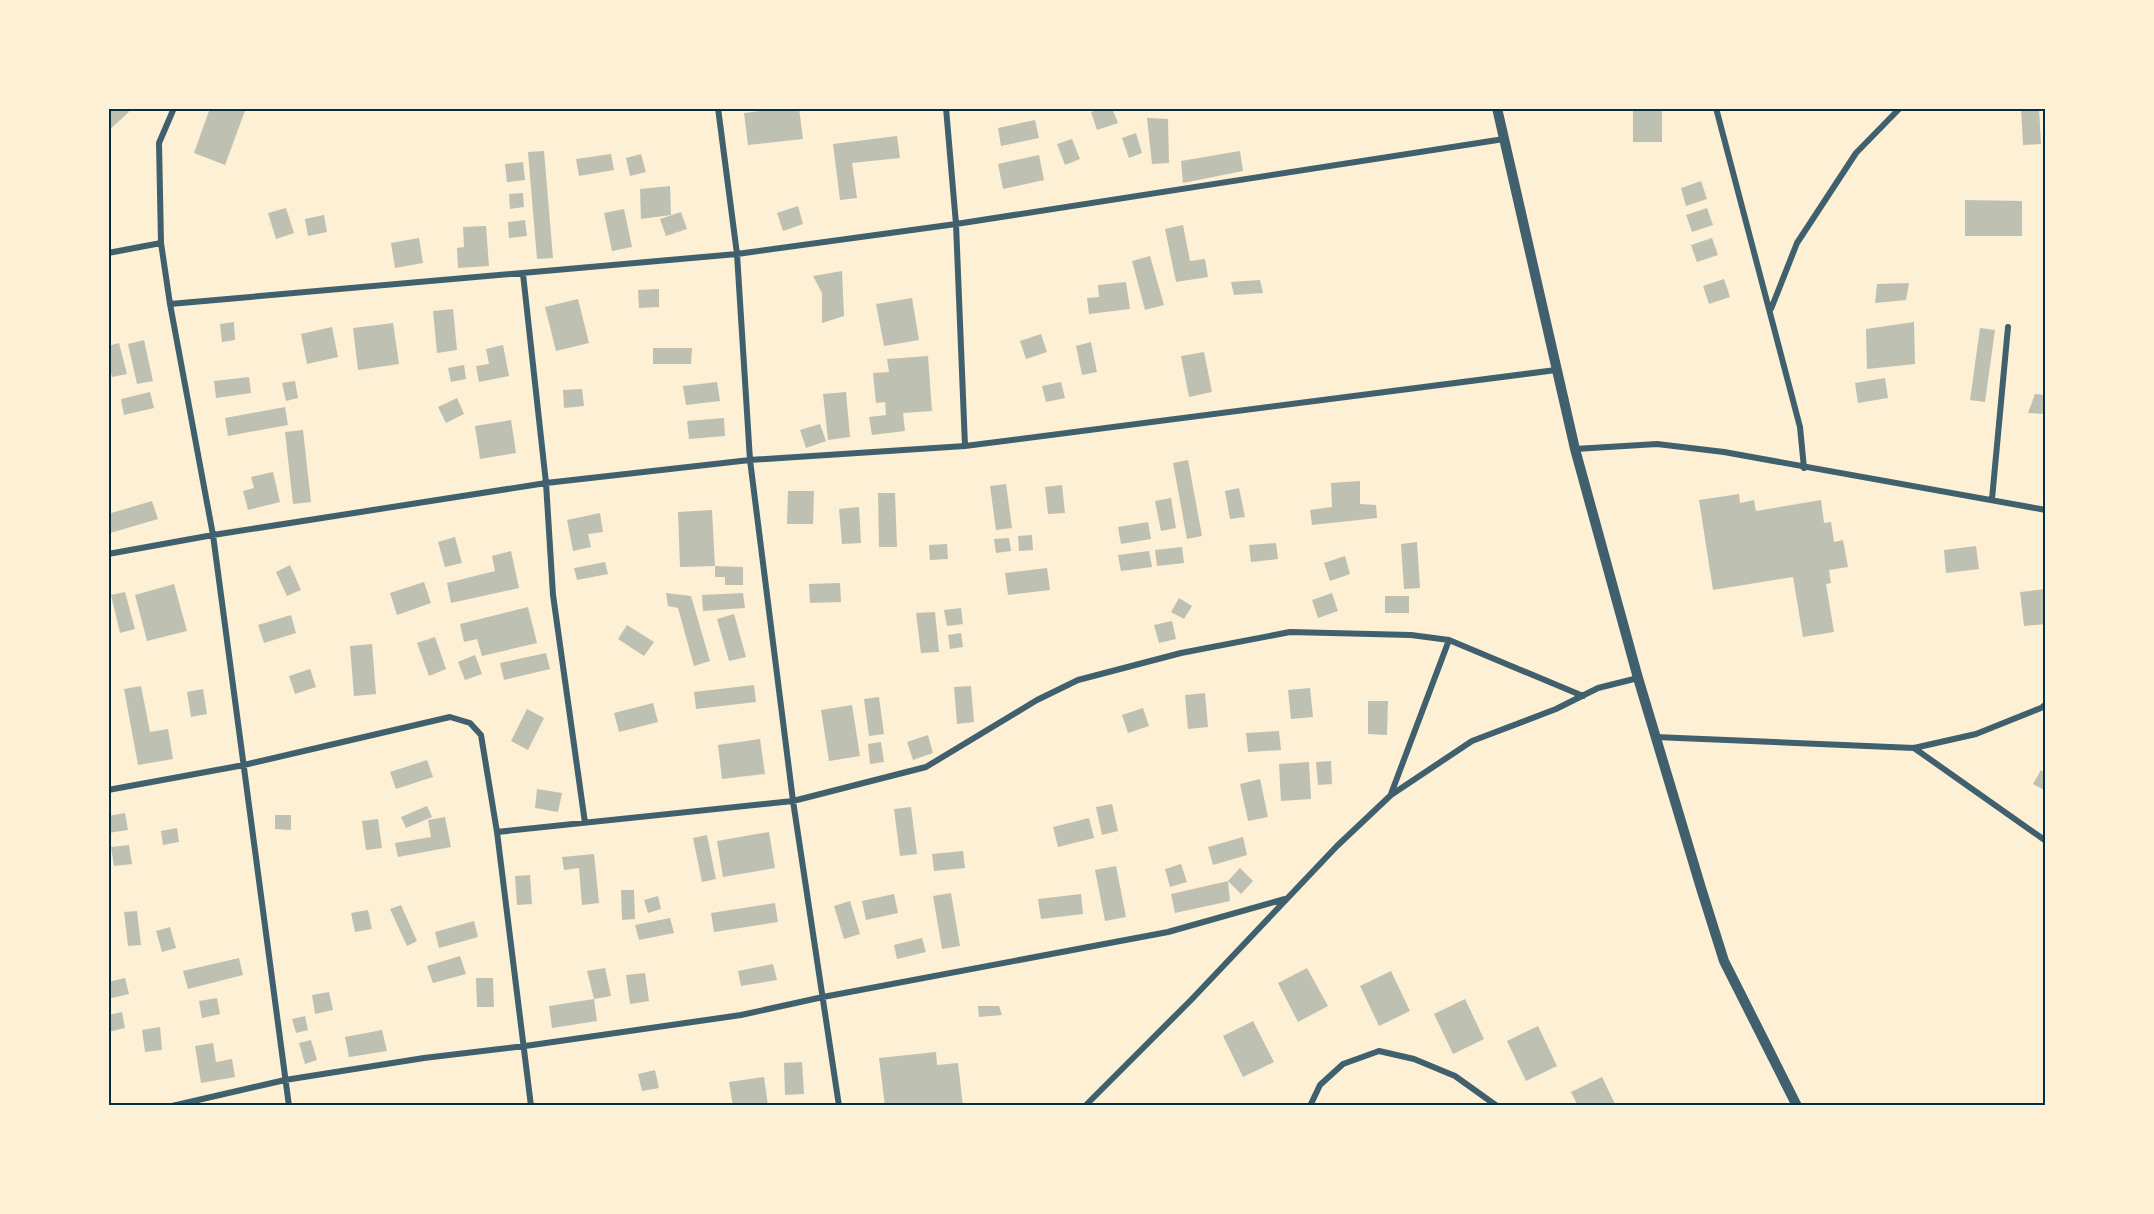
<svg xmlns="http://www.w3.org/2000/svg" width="2154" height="1214" font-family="'Playfair Display',serif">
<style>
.building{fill:#bec0b2}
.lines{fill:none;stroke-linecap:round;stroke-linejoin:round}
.minor{stroke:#3f606c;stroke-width:6}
.tertiary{stroke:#3f606c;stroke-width:10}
.neatline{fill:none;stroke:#003049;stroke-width:2}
</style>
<rect width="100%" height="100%" fill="#fdf0d5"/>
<path class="building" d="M108,108H126L129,112L108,131Z
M210,108H246L225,165L194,153Z
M783,108H799L803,139L748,145L744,113Z
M1104,108H1112L1118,123L1097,130L1091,112Z
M1633,108H1662V142H1633Z
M2021,108H2039L2041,144L2023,145Z
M1147,118L1168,119L1169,163L1152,164Z
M1035,120L1039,138L1001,146L998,128Z
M1136,133L1142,153L1129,158L1122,138Z
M897,136L900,158L852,163L857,198L840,200L833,144Z
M1072,139L1080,159L1065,165L1057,144Z
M544,151L553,258L537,259L528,152Z
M1240,151L1243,171L1183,183L1181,161Z
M611,154L614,170L579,176L576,159Z
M641,154L646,172L630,176L626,158Z
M1039,155L1044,180L1003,189L998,164Z
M523,162L525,180L507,182L505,164Z
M1701,181L1707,199L1686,206L1681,188Z
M670,186L671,215L641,219L640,189Z
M523,193L524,207L510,209L509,194Z
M1965,200L2022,201V236H1965Z
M798,206L803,224L783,231L777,213Z
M286,208L294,233L276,239L268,213Z
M1707,208L1713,225L1692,232L1686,215Z
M624,209L632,247L612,251L604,213Z
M681,212L687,229L666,236L660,219Z
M324,215L327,232L308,236L305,219Z
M525,220L527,236L509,238L508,222Z
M1183,225L1190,261L1205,259L1208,277L1176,282L1165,229Z
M486,226L489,266L458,268L457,248L464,247L463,227Z
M419,238L423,263L395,268L391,243Z
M1712,238L1718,255L1697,262L1691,245Z
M1150,256L1164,305L1145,310L1132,261Z
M842,271L844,316L822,323V293L813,276Z
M1724,279L1730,297L1709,304L1703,286Z
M1260,280L1263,293L1234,295L1231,282Z
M1126,282L1130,309L1089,314L1087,298L1099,297L1098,285Z
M1909,283L1906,300L1875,303L1877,284Z
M659,289V307L639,308L638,290Z
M912,298L919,340L884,346L876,304Z
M578,299L589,343L556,351L545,307Z
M453,309L457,350L437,353L433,311Z
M234,322L235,340L222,342L220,324Z
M1914,322L1915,364L1867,369L1866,329Z
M393,323L399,364L358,370L353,328Z
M332,327L338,357L307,364L301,334Z
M1980,328L1995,330L1985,402L1970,400Z
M1041,334L1047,352L1026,359L1020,341Z
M144,340L153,381L137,384L128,344Z
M1091,342L1097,372L1082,375L1076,346Z
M119,343L127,374L112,377L108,360V346Z
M503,345L509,376L479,382L476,366L489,364L486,349Z
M653,348H692L691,364H653Z
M1204,352L1212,392L1189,397L1181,356Z
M928,356L932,411L903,413L905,431L872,435L869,417L886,415L885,402L876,403L873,373L889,372L887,359Z
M464,365L466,379L451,382L448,368Z
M249,377L251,393L216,398L214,381Z
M1885,378L1888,398L1858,403L1855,383Z
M295,381L298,398L286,401L282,383Z
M717,382L720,401L686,405L683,386Z
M1061,382L1065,398L1046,402L1042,386Z
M582,389L584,406L564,408L563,390Z
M150,392L154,408L124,415L121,399Z
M846,392L850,437L828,440L823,394Z
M2035,394L2046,395V414L2028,413Z
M457,398L464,414L446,423L438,407Z
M285,407L288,425L228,436L225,418Z
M724,418L725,436L689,439L687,421Z
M511,420L516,453L480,459L475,426Z
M820,424L826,441L806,448L800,430Z
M303,430L311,502L293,504L285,432Z
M1188,460L1202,536L1187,539L1173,463Z
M273,472L280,502L248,510L243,491L254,488L251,477Z
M1360,481V504L1376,505L1377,518L1312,525L1310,510L1332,507L1331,483Z
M1006,484L1012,528L996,530L990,486Z
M1062,485L1065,513L1048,514L1045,487Z
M1239,488L1245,517L1230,519L1225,491Z
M788,491H814L813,524H787Z
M878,493H895L897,547H879Z
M1739,494L1740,503L1754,500L1756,511L1821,500L1824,523L1831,522L1834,542L1843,540L1848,567L1829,570L1831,583L1826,584L1834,632L1803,637L1793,577L1713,590L1699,500Z
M1171,498L1176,528L1161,531L1155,501Z
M152,501L158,519L110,533L108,514Z
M859,507L861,543L842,544L839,509Z
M712,510L715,566L680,567L678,512Z
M600,513L603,532L588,534L591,547L573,551L567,520Z
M1148,522L1151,539L1121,544L1118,527Z
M1032,535L1033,550L1019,551L1018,536Z
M455,537L462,563L445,567L438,542Z
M1009,538L1011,551L996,553L994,539Z
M1417,542L1420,588L1404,589L1401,544Z
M1276,543L1278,559L1251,562L1249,545Z
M947,544L948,559L930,560L929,545Z
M1976,546L1979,569L1946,573L1944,550Z
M1182,547L1184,563L1157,566L1155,550Z
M511,551L519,588L451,603L447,583L495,571L492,556Z
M1149,551L1152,567L1121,571L1118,555Z
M1345,556L1350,574L1330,581L1324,563Z
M605,562L608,574L577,580L574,568Z
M290,565L301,590L287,596L276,572Z
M715,566L743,567V585H725V577H715Z
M1047,568L1050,590L1008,595L1005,573Z
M424,582L431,603L397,615L390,593Z
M840,583L841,602L810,603L809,584Z
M174,584L187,631L147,641L135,595Z
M2046,589V624L2024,626L2020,592Z
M125,592L135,629L120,633L111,595Z
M666,593L691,596L710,661L694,666L678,608L668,606Z
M743,593L745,608L703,611L702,595Z
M1332,593L1338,611L1318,618L1312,600Z
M1385,596H1409V613H1385Z
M1179,598L1192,606L1184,619L1171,612Z
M528,607L537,643L482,656L477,639L464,642L460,624Z
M961,608L963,624L947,626L944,610Z
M935,612L939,652L921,653L916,613Z
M734,614L746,657L729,661L717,619Z
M291,615L296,633L264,643L258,625Z
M1172,621L1176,639L1159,643L1154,625Z
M627,625L654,642L644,656L618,639Z
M961,633L963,647L950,649L948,635Z
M435,637L446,669L429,676L417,643Z
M372,644L376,694L354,696L350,646Z
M546,653L550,669L504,680L500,663Z
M475,655L482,674L465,680L458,662Z
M310,669L316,687L295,694L289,676Z
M754,685L756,702L696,709L694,692Z
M141,686L150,732L168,729L173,759L138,765L124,689Z
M971,686L974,722L957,724L954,687Z
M1310,688L1313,717L1291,719L1288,690Z
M203,689L207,714L191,717L187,692Z
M1205,693L1208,727L1188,729L1185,695Z
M879,697L884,734L869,736L864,699Z
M1368,701H1388L1387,735L1368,734Z
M653,703L658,722L619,732L614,713Z
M852,705L860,756L829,761L821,710Z
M1143,708L1149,726L1128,733L1122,715Z
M527,709L544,718L528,750L511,741Z
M1279,731L1281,750L1248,752L1246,733Z
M928,735L933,753L913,760L907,742Z
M760,739L765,774L722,779L718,745Z
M881,742L884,762L870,764L868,744Z
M427,760L433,777L396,789L390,772Z
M1331,761L1332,784L1318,785L1316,762Z
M1309,762L1311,799L1281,801L1279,764Z
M2041,770L2046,773V791L2033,784Z
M1260,779L1268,817L1248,821L1240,784Z
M537,789L562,793L558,812L535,808Z
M1112,804L1118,831L1102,835L1096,807Z
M427,806L432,817L406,828L401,817Z
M911,807L917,854L900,856L894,809Z
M125,813L128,830L108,833V816Z
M275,815H291V830L275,829Z
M445,817L451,847L398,857L395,843L431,837L428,820Z
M1089,818L1094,838L1058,847L1053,827Z
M378,819L382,848L366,850L362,821Z
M177,828L179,842L163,845L161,831Z
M769,832L775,868L723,877L717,841Z
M707,835L716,879L702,882L693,838Z
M1243,837L1247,855L1213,865L1208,847Z
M129,845L132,864L114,866L111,847Z
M963,851L965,868L934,871L932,854Z
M594,854L599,903L582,905L579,868L564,870L562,857Z
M1181,864L1187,882L1170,887L1165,869Z
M1116,866L1126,917L1105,921L1095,870Z
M1240,868L1253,881L1241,894L1228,881Z
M530,875L532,904L517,905L515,876Z
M1228,881L1230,901L1175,913L1171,894Z
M621,890H634L635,919L622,920Z
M951,893L960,946L942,949L933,896Z
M894,894L898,913L866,920L862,901Z
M1081,894L1083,914L1041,919L1038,899Z
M658,896L661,909L648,913L644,900Z
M850,901L860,934L844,939L834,906Z
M775,903L778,922L714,932L711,913Z
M401,905L417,941L407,946L390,909Z
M368,910L372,929L355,932L351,913Z
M137,911L141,945L128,946L124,912Z
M670,918L674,933L639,940L635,925Z
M474,921L478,937L439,948L435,932Z
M170,927L176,948L162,952L156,931Z
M922,938L926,952L897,959L894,945Z
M460,956L466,974L433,983L427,966Z
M239,958L243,975L188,989L183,971Z
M773,964L777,980L741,986L738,971Z
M605,968L611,996L594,999L587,971Z
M1307,968L1328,1006L1298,1022L1278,983Z
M1391,971L1410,1011L1379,1026L1360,986Z
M645,973L649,1001L630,1004L626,975Z
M125,978L129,994L108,999V982Z
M476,978H493L494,1007H477Z
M329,992L333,1010L315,1014L312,995Z
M217,998L220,1014L202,1018L199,1001Z
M594,999L597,1021L552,1028L549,1006Z
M1465,999L1484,1039L1453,1054L1434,1014Z
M978,1006H999L1002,1015L979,1017Z
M122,1012L125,1028L108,1032V1015Z
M305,1016L308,1030L296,1033L292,1019Z
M1253,1021L1274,1062L1243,1077L1223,1036Z
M1538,1026L1557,1066L1526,1081L1507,1041Z
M160,1027L162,1050L145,1052L142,1030Z
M382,1030L387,1051L349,1057L345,1037Z
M311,1040L317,1060L305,1064L299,1043Z
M213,1043L216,1062L232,1059L235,1077L201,1083L195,1046Z
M936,1052L937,1065L958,1063L963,1106H885L879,1058Z
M802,1062L804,1094L785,1095L784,1063Z
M655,1070L659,1088L642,1091L638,1074Z
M764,1077L768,1106H733L729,1082Z
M1602,1077L1616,1106H1578L1571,1092Z"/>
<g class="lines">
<path class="minor" d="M174,108L159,143L161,243L170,304L213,535L289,1106
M718,108L737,254L750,460L793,801L839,1106
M946,108L956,224L965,446
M1716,108L1800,427L1804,468
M108,253L161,243
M523,274L546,483L553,595L585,823
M170,304L737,254L956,224L1504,139
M1771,309L1797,243L1856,153L1900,108
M1575,449L1657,444L1724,452L2046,510
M1992,499L2008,327
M108,554L213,535L546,483L750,460L965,446L1556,370
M1655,737L1914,748L1976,734L2041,708L2046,704
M1914,748L2046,841
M108,790L244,765L450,717L470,723L481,735L497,832L531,1106
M1391,794L1449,640
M497,832L793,801L926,767L1037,700L1078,680L1181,653L1290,632L1411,635L1449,640L1583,696
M172,1106L285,1080L424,1058L525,1046L741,1015L823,997L1168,932L1285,899
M1085,1106L1191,1000L1337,846L1391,795L1472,741L1556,709L1598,688L1638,678
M1310,1106L1320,1085L1343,1064L1379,1051L1414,1059L1455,1076L1497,1106"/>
<path class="tertiary" d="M1497,108L1575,449L1638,678L1701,888L1724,961L1797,1106"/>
</g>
<rect width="2154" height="1214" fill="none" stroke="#fdf0d5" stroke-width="219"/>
<rect x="110" y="110" width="1934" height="994" class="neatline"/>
</svg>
